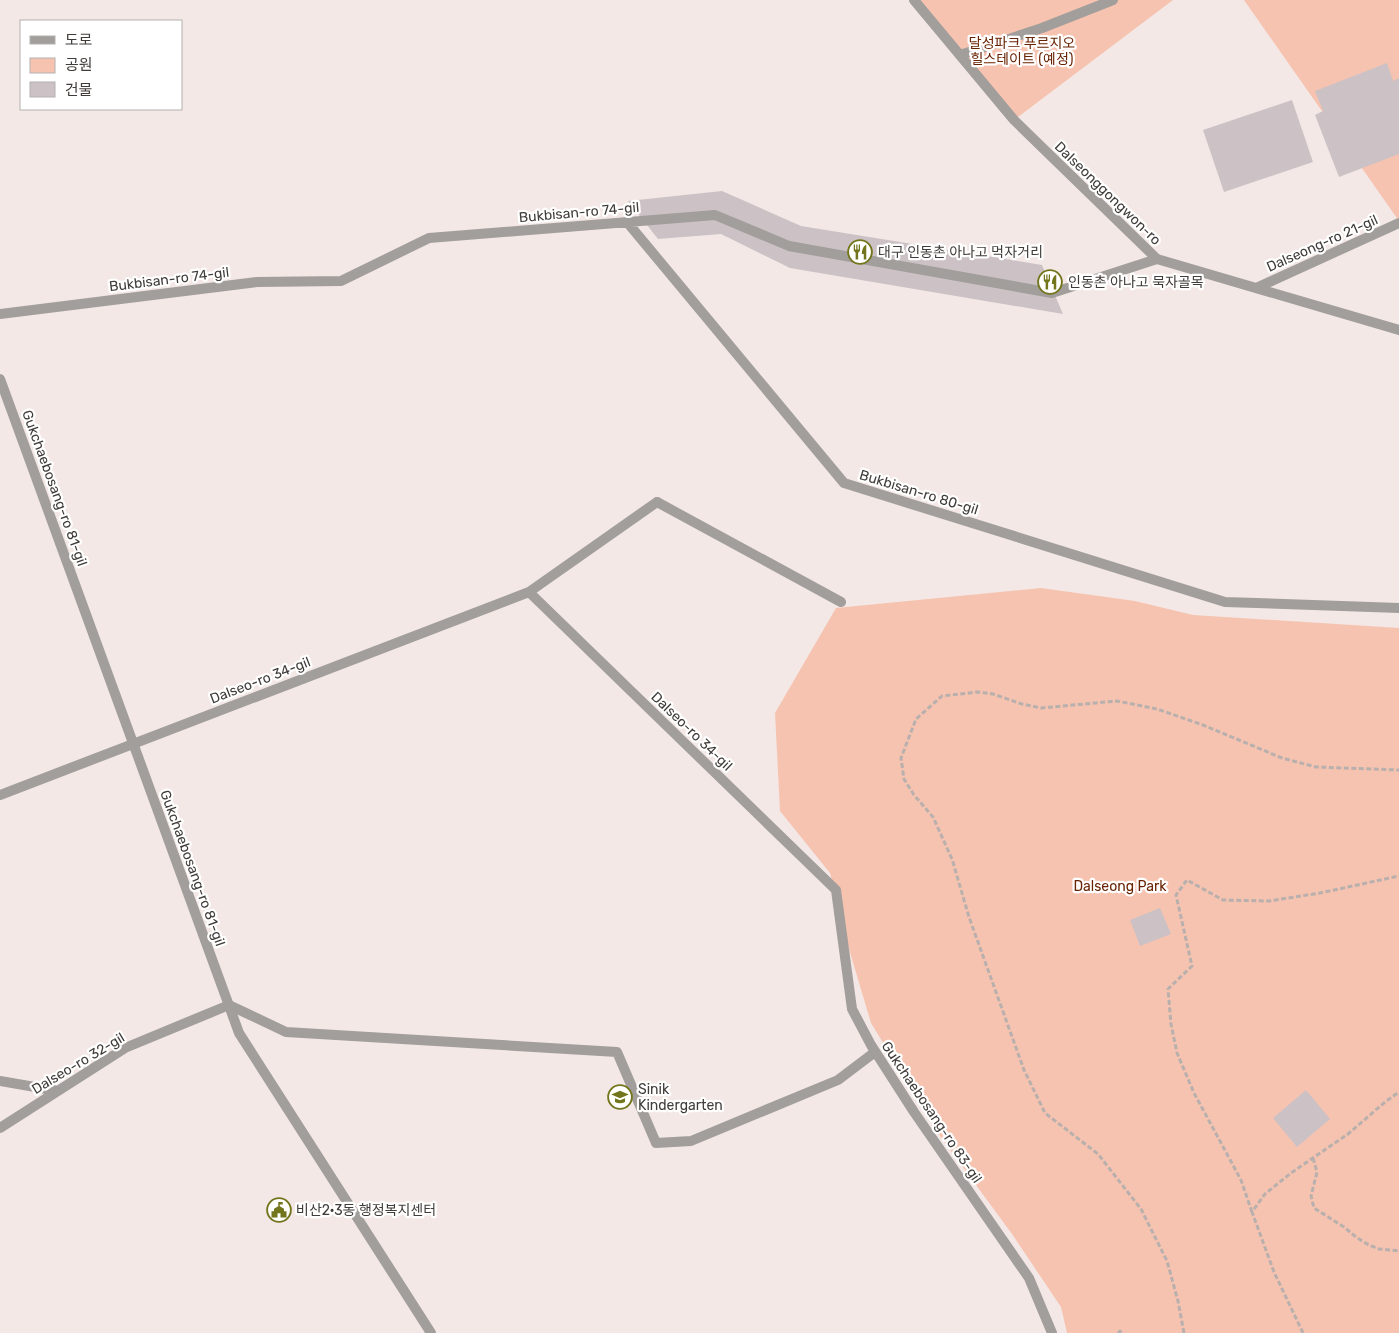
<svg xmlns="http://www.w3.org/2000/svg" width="1399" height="1333" font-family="Rubik,'Noto Sans KR',sans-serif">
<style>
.green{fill:#f6c3b0}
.building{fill:#ccc1c5}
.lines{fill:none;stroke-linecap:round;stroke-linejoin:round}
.path{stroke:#b9b0ad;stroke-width:3;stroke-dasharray:5 2.5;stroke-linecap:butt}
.service{stroke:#a19e9b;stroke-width:10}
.minor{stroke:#a19e9b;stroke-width:10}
.tertiary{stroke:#a19e9b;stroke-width:10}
.labels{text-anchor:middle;stroke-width:4.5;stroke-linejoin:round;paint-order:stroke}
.park-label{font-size:14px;fill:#692303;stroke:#fff}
.street-label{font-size:14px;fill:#403c3a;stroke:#fff}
.poi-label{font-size:14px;fill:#403c3a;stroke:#fff;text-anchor:start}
</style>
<rect width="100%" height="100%" fill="#f3e8e5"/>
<path class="green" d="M914,0H1173L1014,120Z
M1244,0H1399V221Z
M1041,588L1135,601L1193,615L1399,628V1333H1067L1061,1307L1012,1234L940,1136L871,1023L849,949L830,873L780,811L775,713L836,608Z"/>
<path class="building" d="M1387,63L1393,81L1399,78V154L1339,177L1315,115L1323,111L1315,91Z
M1292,100L1313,162L1224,192L1203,130Z
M722,191L801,226L1042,265L1063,314L790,268L721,234L658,239L628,201Z
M1160,908L1171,934L1140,946L1130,920Z
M1306,1090L1330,1119L1297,1147L1273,1118Z"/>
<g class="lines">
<path class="path" d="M1313,1158L1317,1172L1311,1196L1314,1208L1344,1227L1356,1237L1367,1244L1379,1249L1399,1251
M1252,1212L1241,1180L1194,1093L1177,1053L1171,1024L1168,989L1192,966L1176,895L1187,880L1223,900L1269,901L1320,893L1399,876
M1118,1333L1120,1331L1122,1333
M1184,1333L1178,1301L1167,1261L1141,1209L1098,1154L1045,1113L1024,1070L969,917L952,859L933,817L914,795L904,779L901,758L916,719L942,696L978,692L993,694L1022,704L1041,708L1117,701L1157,709L1203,725L1282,758L1316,767L1399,770
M1303,1333L1274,1272L1252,1212L1265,1194L1291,1173L1348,1134L1385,1102L1399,1092"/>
<path class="service" d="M960,55L1042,28L1113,0
M657,502L841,602
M229,1005L286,1032L617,1052L656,1143L691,1141L838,1080L875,1052"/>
<path class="minor" d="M627,222L844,483L1225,602L1399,608
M0,314L257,282L341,281L429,238L715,215L789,246L1052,293L1157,259
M0,379L239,1033L431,1333
M529,592L657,502
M0,795L529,592L802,857L836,890L852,1009L871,1045L914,1112L1029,1278L1052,1333
M0,1081L58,1091
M0,1128L125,1048L229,1005"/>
<path class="tertiary" d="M914,0L1014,120L1157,259L1399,330
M1256,288L1399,223"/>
</g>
<defs>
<g id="restaurant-ring" transform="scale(1.25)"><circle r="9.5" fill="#fff" stroke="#73751c" stroke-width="1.5"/><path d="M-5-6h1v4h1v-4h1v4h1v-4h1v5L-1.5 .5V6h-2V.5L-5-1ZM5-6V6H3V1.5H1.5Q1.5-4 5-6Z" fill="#73751c"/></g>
<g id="school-ring" transform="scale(1.25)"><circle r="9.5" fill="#fff" stroke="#73751c" stroke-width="1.5"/><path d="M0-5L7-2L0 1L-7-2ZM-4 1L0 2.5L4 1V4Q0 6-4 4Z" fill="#73751c"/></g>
<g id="civic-ring" transform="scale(1.25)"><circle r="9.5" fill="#fff" stroke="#73751c" stroke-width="1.5"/><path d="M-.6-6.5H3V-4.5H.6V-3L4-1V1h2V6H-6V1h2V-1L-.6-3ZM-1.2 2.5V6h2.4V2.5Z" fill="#73751c"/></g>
</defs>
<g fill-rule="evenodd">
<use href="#restaurant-ring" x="860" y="252"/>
<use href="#restaurant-ring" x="1050" y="282"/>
<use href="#school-ring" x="620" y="1097"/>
<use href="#civic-ring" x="279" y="1210"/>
</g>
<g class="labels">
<g class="park-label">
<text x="1022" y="48">달성파크 푸르지오<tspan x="1022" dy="16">힐스테이트 (예정)</tspan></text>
<text x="1120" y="891">Dalseong Park</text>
</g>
<g class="street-label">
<text transform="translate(1108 193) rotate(44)" y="5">Dalseonggongwon-ro</text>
<text transform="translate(579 212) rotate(-5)" y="5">Bukbisan-ro 74-gil</text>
<text transform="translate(1322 243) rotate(-24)" y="5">Dalseong-ro 21-gil</text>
<text transform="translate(169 279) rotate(-7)" y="5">Bukbisan-ro 74-gil</text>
<text transform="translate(55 488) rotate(70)" y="5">Gukchaebosang-ro 81-gil</text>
<text transform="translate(919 492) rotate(17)" y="5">Bukbisan-ro 80-gil</text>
<text transform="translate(260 680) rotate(-21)" y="5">Dalseo-ro 34-gil</text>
<text transform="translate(692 731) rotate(44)" y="5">Dalseo-ro 34-gil</text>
<text transform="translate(193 868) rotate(70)" y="5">Gukchaebosang-ro 81-gil</text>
<text transform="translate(78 1063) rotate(-31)" y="5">Dalseo-ro 32-gil</text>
<text transform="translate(932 1112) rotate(56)" y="5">Gukchaebosang-ro 83-gil</text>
</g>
<g class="poi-label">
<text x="878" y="257">대구 인동촌 아나고 먹자거리</text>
<text x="1068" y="287">인동촌 아나고 묵자골목</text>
<text x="638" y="1094">Sinik<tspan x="638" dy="16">Kindergarten</tspan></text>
<text x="296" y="1215">비산2·3동 행정복지센터</text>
</g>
</g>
<rect x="20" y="20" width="162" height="90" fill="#ffffff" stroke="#b3b1b0"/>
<rect x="30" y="36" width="25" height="8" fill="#a19e9b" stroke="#b3b1b0"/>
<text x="65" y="45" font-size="15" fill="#403c3a">도로</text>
<rect x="30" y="58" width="25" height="15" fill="#f6c3b0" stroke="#b3b1b0"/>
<text x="65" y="70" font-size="15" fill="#403c3a">공원</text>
<rect x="30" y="82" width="25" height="15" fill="#ccc1c5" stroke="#b3b1b0"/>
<text x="65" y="95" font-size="15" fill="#403c3a">건물</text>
</svg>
